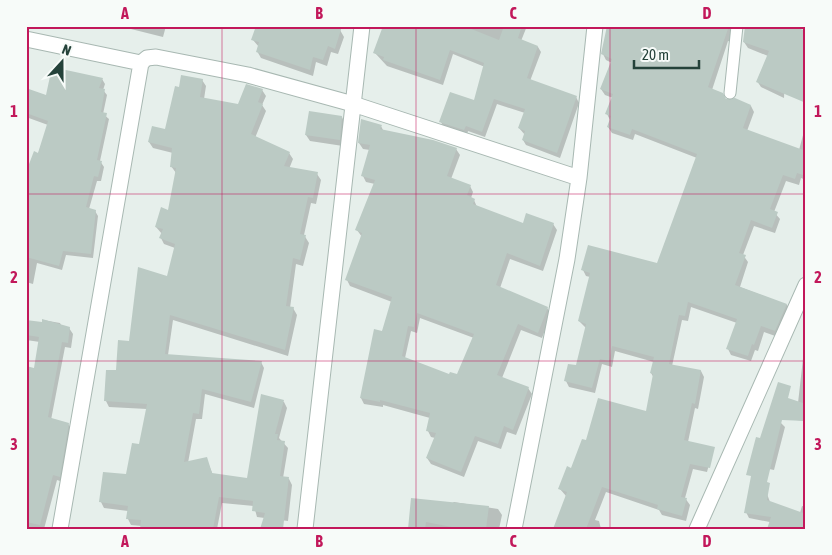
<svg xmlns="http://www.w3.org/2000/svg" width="832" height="555" font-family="'Asap Condensed',sans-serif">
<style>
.shadow{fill:#0003;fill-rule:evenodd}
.building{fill:#bbcac4;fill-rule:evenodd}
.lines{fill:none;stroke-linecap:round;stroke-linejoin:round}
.service-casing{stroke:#a8b8b2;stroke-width:13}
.minor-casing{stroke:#a8b8b2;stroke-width:17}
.service{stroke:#fff;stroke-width:11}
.minor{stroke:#fff;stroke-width:15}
.grid{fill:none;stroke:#c2185b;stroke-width:1;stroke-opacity:0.55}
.neatline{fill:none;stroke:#c2185b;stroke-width:2}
.grid-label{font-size:16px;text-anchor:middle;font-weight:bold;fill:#c2185b}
</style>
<rect width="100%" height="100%" fill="#e6efeb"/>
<path class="shadow" d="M119,26H166L163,37Z
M385,26H527L521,41L538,47L541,52L530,81L576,97L579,103L560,158L526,145L523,140L525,135L519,128L525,113L497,104L485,137L468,131L467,135L444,128L441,122L475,102L485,67L453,54L443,85L387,66L375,53Z
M609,26H736L731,42L728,41L712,90L725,101L751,106L754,112L747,131L799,150L806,124V180L801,178L799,185L786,181L774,212L780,219L775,233L754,226L743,255L748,262L740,287L787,305L790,311L778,337L764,332L758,351L755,350L751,361L731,355L728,349L737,323L691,307L688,321L682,320L672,366L701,371L704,377L698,409L695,408L688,442L712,453L707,472L693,469L685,498L690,505L686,521L662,515L659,510L606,492L595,520L599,521L601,529H556L566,496L560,489L587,442L647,413L654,378L651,373L654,362L615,351L612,367L602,364L595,393L569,387L566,381L577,367L586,328L579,321L590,277L586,276L583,270L658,265L697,158L635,134L633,140L612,133L608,127L610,120L607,114L613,98L605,95L601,89L612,63L606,60L603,54Z
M787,26L784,98L761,87L757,81L768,56L748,48L744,42Z
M340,30L344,37L338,54L331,52L327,66L316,62L313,76L261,58L257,51L259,47L253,40Z
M102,79L105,84L103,90L107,95L103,114L109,119L100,161L104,167L101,181H97L89,209L95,211L98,216L93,258L66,255L62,270L37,263L33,284L26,282V175L38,154L48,125L26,117V89L47,96Z
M202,80L206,86L204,99L239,105L262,90L266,96L262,105L266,111L255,138L289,153L293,159L289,169L317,174L321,180L316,204L311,203L304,235L309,243L303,266L296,264L290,308H293L297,315L288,356L173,320L168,355L261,362L264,368L254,408L205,394L202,419H196L188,463L206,458L213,475L248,479L262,396L284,402L287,408L279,438L288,448L283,478L289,479L292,485L288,521L257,517L254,506L222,503L217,529H141L142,526L131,525L128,519V511L104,508L101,502L127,476L140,446L147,409L109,407L106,401L130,343L168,278L175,248L164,244L161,238L162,234L156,227L169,211L176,173L171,166L173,153L153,148L149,142L166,131L180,88Z
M342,117L345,124L343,146L310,141L306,135Z
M381,126L384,132L456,149L460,155L451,179L470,186L473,192L471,198L474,200L477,207L524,225L553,224L557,230L543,271L510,259L500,288L547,308L551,314L542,338L521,330L502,378L528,388L532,394L516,435L507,432L501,449L478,441L464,477L431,464L427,458L435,438L431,437L428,431L430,418L383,405V407L364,404L361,398L392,302L350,286L347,280L362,237L357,230L375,184L366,182L363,176L370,150L363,149L359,143ZM420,318L474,338L457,376H450L405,358L411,331L417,333Z
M43,320L60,323L62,327L69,328L73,334L71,348L65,347L51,420L68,424L72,430L63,482L57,480L44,529H36L26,526V368L35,369L40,342L26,340V321L43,324Z
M806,332V421L776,418L785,427L774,470L754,466L751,461L757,438L761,439L768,416L773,418L770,412L775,395L798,403Z
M767,494L770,502L800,513L802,506L806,507V529L749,518L746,512Z
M454,502L498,509L502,515L499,529H410Z"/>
<path class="building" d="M256,26H342L335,49L328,46L323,60L313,57L310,70L256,52L259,42L251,40Z
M383,26H464L499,40L504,26H522L518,38L538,46L527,78L577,96L557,153L522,140L525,131L518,128L525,109L494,99L482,132L466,126L464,130L439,122L450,92L474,100L484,63L450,50L440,80L383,60L384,57L373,53Z
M607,26H729L708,87L723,93L726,99L735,98L751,105L743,128L806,151V176L797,173L795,179L783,175L770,209L778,212L772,228L751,220L739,253L746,255L735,285L787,304L775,331L761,326L754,345L752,344L748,356L726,349L737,319L688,302L685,316L679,315L669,364L701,370L695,404L692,403L684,440L715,447L710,468L690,464L681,497L687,498L682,516L657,509L658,505L602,487L586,529H553L567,492L558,489L567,466L571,468L582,439L586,440L598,398L646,411L653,374L650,373L654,357L612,346L609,361L600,359L592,388L564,381L568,364L576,365L586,324L578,321L590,273L581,270L588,245L657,263L697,154L632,129L630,135L607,127L611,116L605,114L613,94L600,89L612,59L601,54Z
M745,26H793L806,31V103L756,82L769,51L743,42Z
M52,67L103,78L99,88L105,89L101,112L107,113L97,160L102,161L98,177L94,176L86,207L96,210L91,254L63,251L59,266L26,257V172L34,151L38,153L48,121L26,113V88L46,95Z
M181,75L203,79L200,97L238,104L246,84L263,89L258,102L263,104L251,134L290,152L284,166L318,172L313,198L308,197L300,234L306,235L300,260L293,258L286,306L294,307L285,350L170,315L165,354L262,361L251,402L202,389L199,414L193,413L184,462L207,457L212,473L247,478L261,394L284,400L275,434H278L277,440L285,441L280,476L289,477L283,529H260L265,513L252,511L253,501L219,497L213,529H140L141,520L126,519L128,506L99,502L103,472L126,474L132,443L139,444L147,404L104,401L106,370H116L118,340L129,341L138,267L167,276L175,244L159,238L163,229L155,227L161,207L168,210L176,168L170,167L172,148L148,142L152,126L165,129L175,86L179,87Z
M309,111L342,116L340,140L305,135Z
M361,119L382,125L380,129L433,140L457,148L447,176L471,185L467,195L475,199L473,204L523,223L526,213L554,223L540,266L507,253L496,285L548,307L538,333L518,324L497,375L529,387L521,409L513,430L504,426L498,444L475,436L461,472L426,458L436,433L426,431L430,413L380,400V402L360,398L374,329L382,331L392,297L345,280L362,233L355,230L375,180L361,176L370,145L358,143ZM417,313L474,334L457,374L450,372L449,374L402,356L408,326L414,327Z
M42,319L70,327L68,343L62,342L48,417L69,423L60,477L53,475L40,525L26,522V366L34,368L39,337L26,335V320L42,322Z
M778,382L791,386L788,398L806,404V421L782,420L767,482L770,483L767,500L806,514V529H767L771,517L744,513L751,476L746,475L756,437L760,438Z
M411,498L489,506L486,529H462L426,522L425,529H408Z"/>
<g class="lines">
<g class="service-casing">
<path id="service" d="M730,93L737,26"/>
</g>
<g class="minor-casing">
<path id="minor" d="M26,39L141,63L60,529
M141,63L147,58L156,57L248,75L353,104L579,178
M305,529L362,26
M514,529L567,259L579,178L595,26
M697,529L806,285"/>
</g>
<use href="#service" class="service"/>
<use href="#minor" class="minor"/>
</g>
<path class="grid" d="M222,26V529M416,26V529M610,26V529M26,194H806M26,361H806"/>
<rect width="832" height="555" fill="none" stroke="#f7fbf9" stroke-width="55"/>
<g transform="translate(62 62) rotate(21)" stroke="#f7fbf9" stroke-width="4" paint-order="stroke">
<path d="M0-4L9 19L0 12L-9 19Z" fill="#24423a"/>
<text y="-8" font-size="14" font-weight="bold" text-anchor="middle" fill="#24423a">N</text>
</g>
<path d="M634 60v8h65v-8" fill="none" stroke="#24423a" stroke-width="2.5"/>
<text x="642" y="60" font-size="15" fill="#24423a" stroke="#f7fbf9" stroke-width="4" paint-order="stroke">20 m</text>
<rect x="28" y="28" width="776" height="500" class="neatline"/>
<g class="grid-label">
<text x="125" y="19">A</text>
<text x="319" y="19">B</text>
<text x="513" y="19">C</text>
<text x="707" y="19">D</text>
<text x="14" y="117">1</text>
<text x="818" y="117">1</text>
<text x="14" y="283">2</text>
<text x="818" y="283">2</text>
<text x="14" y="450">3</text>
<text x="818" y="450">3</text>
<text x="125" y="547">A</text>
<text x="319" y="547">B</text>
<text x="513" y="547">C</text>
<text x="707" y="547">D</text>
</g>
</svg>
